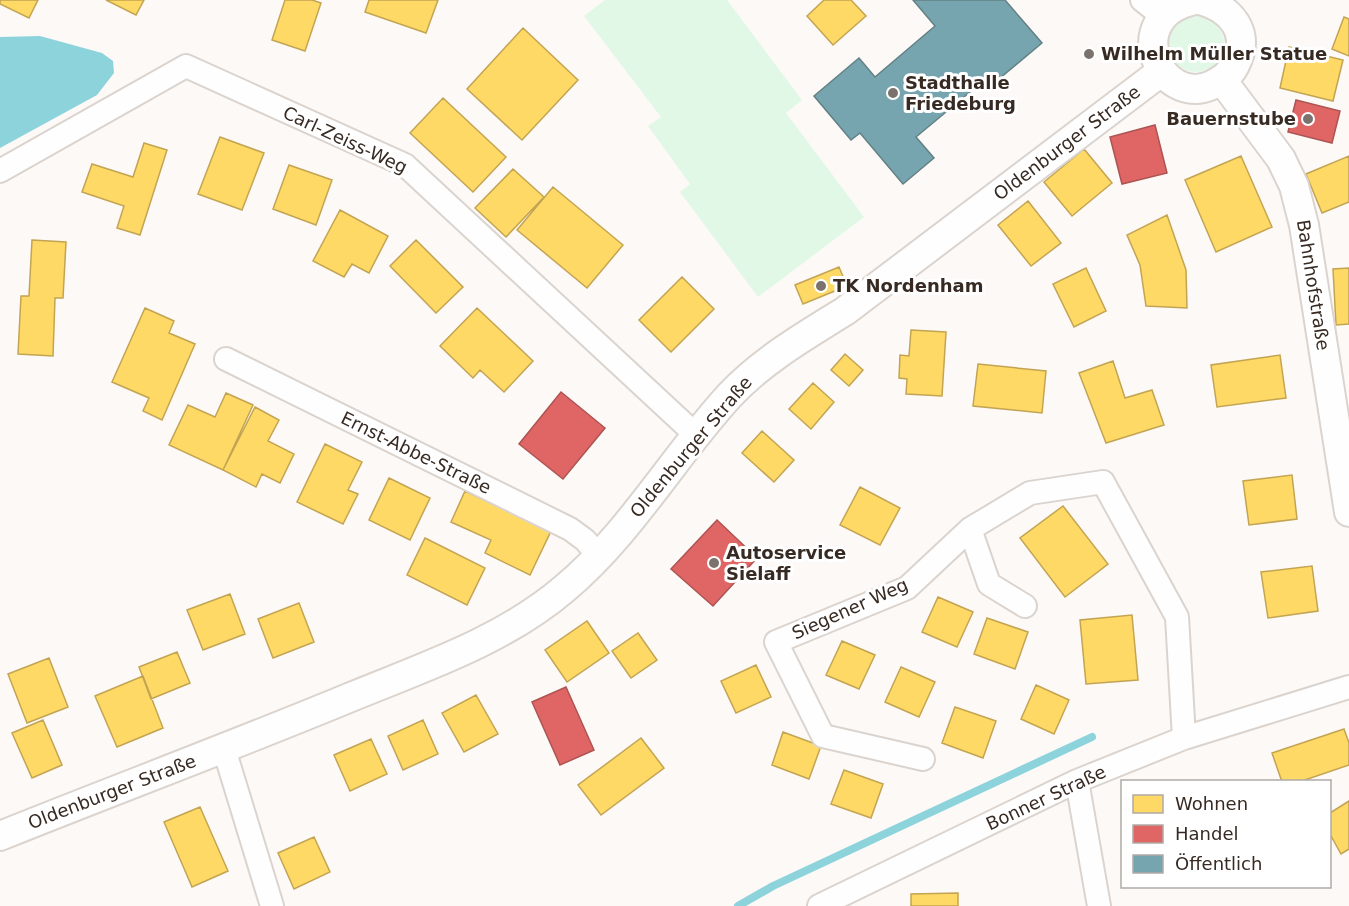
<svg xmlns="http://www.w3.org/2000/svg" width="1349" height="906" font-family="'DejaVu Sans',sans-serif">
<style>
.green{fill:#e2f8e6}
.water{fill:#8dd3dc}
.homes{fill:#ffd966;stroke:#c3a452;stroke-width:1.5}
.shops{fill:#e06666;stroke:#ad5452;stroke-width:1.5}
.public{fill:#76a5af;stroke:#638085;stroke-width:1.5}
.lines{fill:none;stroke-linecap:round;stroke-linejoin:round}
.stream{stroke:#8dd3dc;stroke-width:8}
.minor-casing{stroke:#dbd4ce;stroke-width:26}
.tertiary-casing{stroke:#dbd4ce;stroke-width:32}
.minor{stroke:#fffefe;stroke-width:22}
.tertiary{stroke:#fffefe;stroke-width:28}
.poi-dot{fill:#7c726d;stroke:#fff;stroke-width:2}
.labels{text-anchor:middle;stroke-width:6;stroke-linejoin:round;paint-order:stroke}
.poi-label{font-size:18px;font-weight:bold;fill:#372a23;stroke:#fff;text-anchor:start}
.street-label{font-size:18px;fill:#372a23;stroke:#fff}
</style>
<rect width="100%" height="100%" fill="#fcf9f7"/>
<path class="green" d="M605,0H727L802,100L786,113L864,217L758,297L680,192L690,184L648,126L661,117L584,16Z
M1168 44a28 28 0 1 1 56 0a28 28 0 1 1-56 0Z"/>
<path class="water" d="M40,36L102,53L113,61L114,73L97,95L0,148V37Z"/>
<path class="homes" d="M0,0H38L29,18L0,4Z
M106,0H144L136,15Z
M285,0H312L321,3L305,51L272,40Z
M369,0H438L426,33L365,12Z
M824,0H851L866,16L833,45L807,16Z
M1344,17L1349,19V56L1332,49Z
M523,28L578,80L522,140L467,89Z
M1289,47L1343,60L1333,101L1280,88Z
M443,98L506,157L473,192L410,133Z
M220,137L264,153L242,210L198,194Z
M144,143L167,150L140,235L117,228L124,206L82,192L92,164L133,177Z
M1084,149L1112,183L1072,216L1044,182Z
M1241,156L1272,227L1216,252L1185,180Z
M1349,156V202L1322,213L1306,174Z
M289,165L332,180L316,225L273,209Z
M513,169L544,197L506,237L475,208Z
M553,187L623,245L587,288L517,230Z
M1028,201L1061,243L1031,266L998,225Z
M340,210L388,236L369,273L352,264L344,277L313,261Z
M1167,215L1186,270L1187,308L1146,306L1140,265L1127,235Z
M32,240L66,242L63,298H55L53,356L18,354L21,296H29Z
M416,240L463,287L436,313L390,266Z
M839,267L847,286L803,304L795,285Z
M1086,268L1106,311L1074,327L1053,284Z
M1349,268V324L1336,325L1333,269Z
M682,277L714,309L671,352L639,320Z
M145,308L174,321L169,333L195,344L162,420L143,411L149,398L112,382Z
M477,308L533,361L504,392L480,370L473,378L440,346Z
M911,330L946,332L942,396L906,394L907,379L899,378L900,355L909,356Z
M845,354L863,370L849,386L831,370Z
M1280,355L1286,398L1217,407L1211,365Z
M1113,361L1125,398L1152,390L1164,425L1106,443L1079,373Z
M978,364L1046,371L1042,413L973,406Z
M813,383L834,402L811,429L789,409Z
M226,393L253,405L223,470L169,445L188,405L215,417Z
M255,407L279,420L268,441L294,454L280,483L262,474L256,487L223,470Z
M762,431L794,460L774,482L742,453Z
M325,444L362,462L348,490L358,494L343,524L297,502Z
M1292,475L1297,519L1249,525L1243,481Z
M389,478L430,498L410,540L369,520Z
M860,487L900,508L880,545L840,525Z
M465,491L551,531L530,575L485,553L491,540L451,522Z
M1063,506L1108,564L1065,597L1020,538Z
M425,538L485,568L467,605L407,575Z
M1312,566L1318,611L1268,618L1261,572Z
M230,594L245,634L203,650L187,610Z
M938,597L973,612L957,647L922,632Z
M299,603L314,642L273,658L258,619Z
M1132,615L1138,680L1086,684L1080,620Z
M987,618L1028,632L1015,669L974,654Z
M587,621L609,653L567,682L545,650Z
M638,633L657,660L631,678L612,651Z
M842,641L875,655L859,689L826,675Z
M177,652L190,683L151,699L139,667Z
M49,658L68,707L27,723L8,674Z
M756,665L771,697L736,713L721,681Z
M901,667L935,682L919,717L885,702Z
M143,676L163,728L117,747L95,696Z
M1036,685L1069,700L1054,734L1021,719Z
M476,695L498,734L464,752L442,713Z
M955,707L996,721L983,758L942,743Z
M43,720L62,765L32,778L12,733Z
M423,720L438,754L403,770L388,736Z
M1344,729L1349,743V765L1299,782H1282L1272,753Z
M783,732L821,746L809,779L772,765Z
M641,738L664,768L601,815L578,785Z
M371,739L387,774L350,791L334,755Z
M844,770L883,784L871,818L831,804Z
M1349,801V849L1341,854L1330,834V813Z
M200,807L228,871L192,887L164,822Z
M314,837L330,872L294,889L278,853Z
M958,893V906H911V894Z"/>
<path class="shops" d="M1296,100L1340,111L1332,143L1288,132Z
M1155,125L1167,173L1122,184L1110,137Z
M561,392L605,428L563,479L519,444Z
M717,520L757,558L713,606L671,569Z
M566,687L594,750L560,765L532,702Z"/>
<path class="public" d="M913,0H1005L1042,43L987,89L982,82L916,137L934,158L903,184L860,133L851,140L814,96L859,58L875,77L935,26Z"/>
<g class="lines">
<path class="stream" d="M738,906L773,886L1092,737"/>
<g class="minor-casing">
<path id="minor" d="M1142,0L1162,16
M0,171L186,66L405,165L696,435
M226,359L570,529L585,540L599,556
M970,529L989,584L1025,606
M224,749L272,906
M923,759L823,736L776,642L907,588L970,529L1030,493L1103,482L1177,617L1184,738
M1077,781L1099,906
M819,906L1077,781L1184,738L1349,687"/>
</g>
<g class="tertiary-casing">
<path id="tertiary" d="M1195,0C1120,15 1159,109 1212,85C1222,80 1230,75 1235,65C1252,33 1231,8 1200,0
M1222,80L1281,159L1294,186L1304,225L1349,512
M0,836C117,789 235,745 351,697C424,667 503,641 564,589C630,534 673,457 730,395C763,360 805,336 845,311L1162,71"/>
</g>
<use href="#minor" class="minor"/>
<use href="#tertiary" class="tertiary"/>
</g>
<g class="poi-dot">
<circle cx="1089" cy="54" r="6"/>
<circle cx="893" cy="93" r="6"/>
<circle cx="1308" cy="119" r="6"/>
<circle cx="821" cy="286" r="6"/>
<circle cx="714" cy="563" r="6"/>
</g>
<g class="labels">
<g class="poi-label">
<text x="1101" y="60">Wilhelm Müller Statue</text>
<text x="905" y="89">Stadthalle<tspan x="905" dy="21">Friedeburg</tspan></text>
<text x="1296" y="125" text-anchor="end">Bauernstube</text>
<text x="833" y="292">TK Nordenham</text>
<text x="726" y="559">Autoservice<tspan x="726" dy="21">Sielaff</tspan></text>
</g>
<g class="street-label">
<text transform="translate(345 140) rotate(25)" y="6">Carl-Zeiss-Weg</text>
<text transform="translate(1067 143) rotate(-37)" y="6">Oldenburger Straße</text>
<text transform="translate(1313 285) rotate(81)" y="6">Bahnhofstraße</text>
<text transform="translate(691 447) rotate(-50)" y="6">Oldenburger Straße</text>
<text transform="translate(416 453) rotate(26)" y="6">Ernst-Abbe-Straße</text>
<text transform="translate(850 609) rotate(-24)" y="6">Siegener Weg</text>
<text transform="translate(112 792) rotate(-21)" y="6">Oldenburger Straße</text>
<text transform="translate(1046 798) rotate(-25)" y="6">Bonner Straße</text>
</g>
</g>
<rect x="1121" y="780" width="210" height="108" fill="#ffffff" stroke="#afaaa7" stroke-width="1.5"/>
<rect x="1133" y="795" width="30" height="18" fill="#ffd966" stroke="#afaaa7" stroke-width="1.5"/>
<text x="1175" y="810" font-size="18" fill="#372a23">Wohnen</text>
<rect x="1133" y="825" width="30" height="18" fill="#e06666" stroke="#afaaa7" stroke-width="1.5"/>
<text x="1175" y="840" font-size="18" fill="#372a23">Handel</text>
<rect x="1133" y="855" width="30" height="18" fill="#76a5af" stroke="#afaaa7" stroke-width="1.5"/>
<text x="1175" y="870" font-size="18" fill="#372a23">Öffentlich</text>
</svg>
